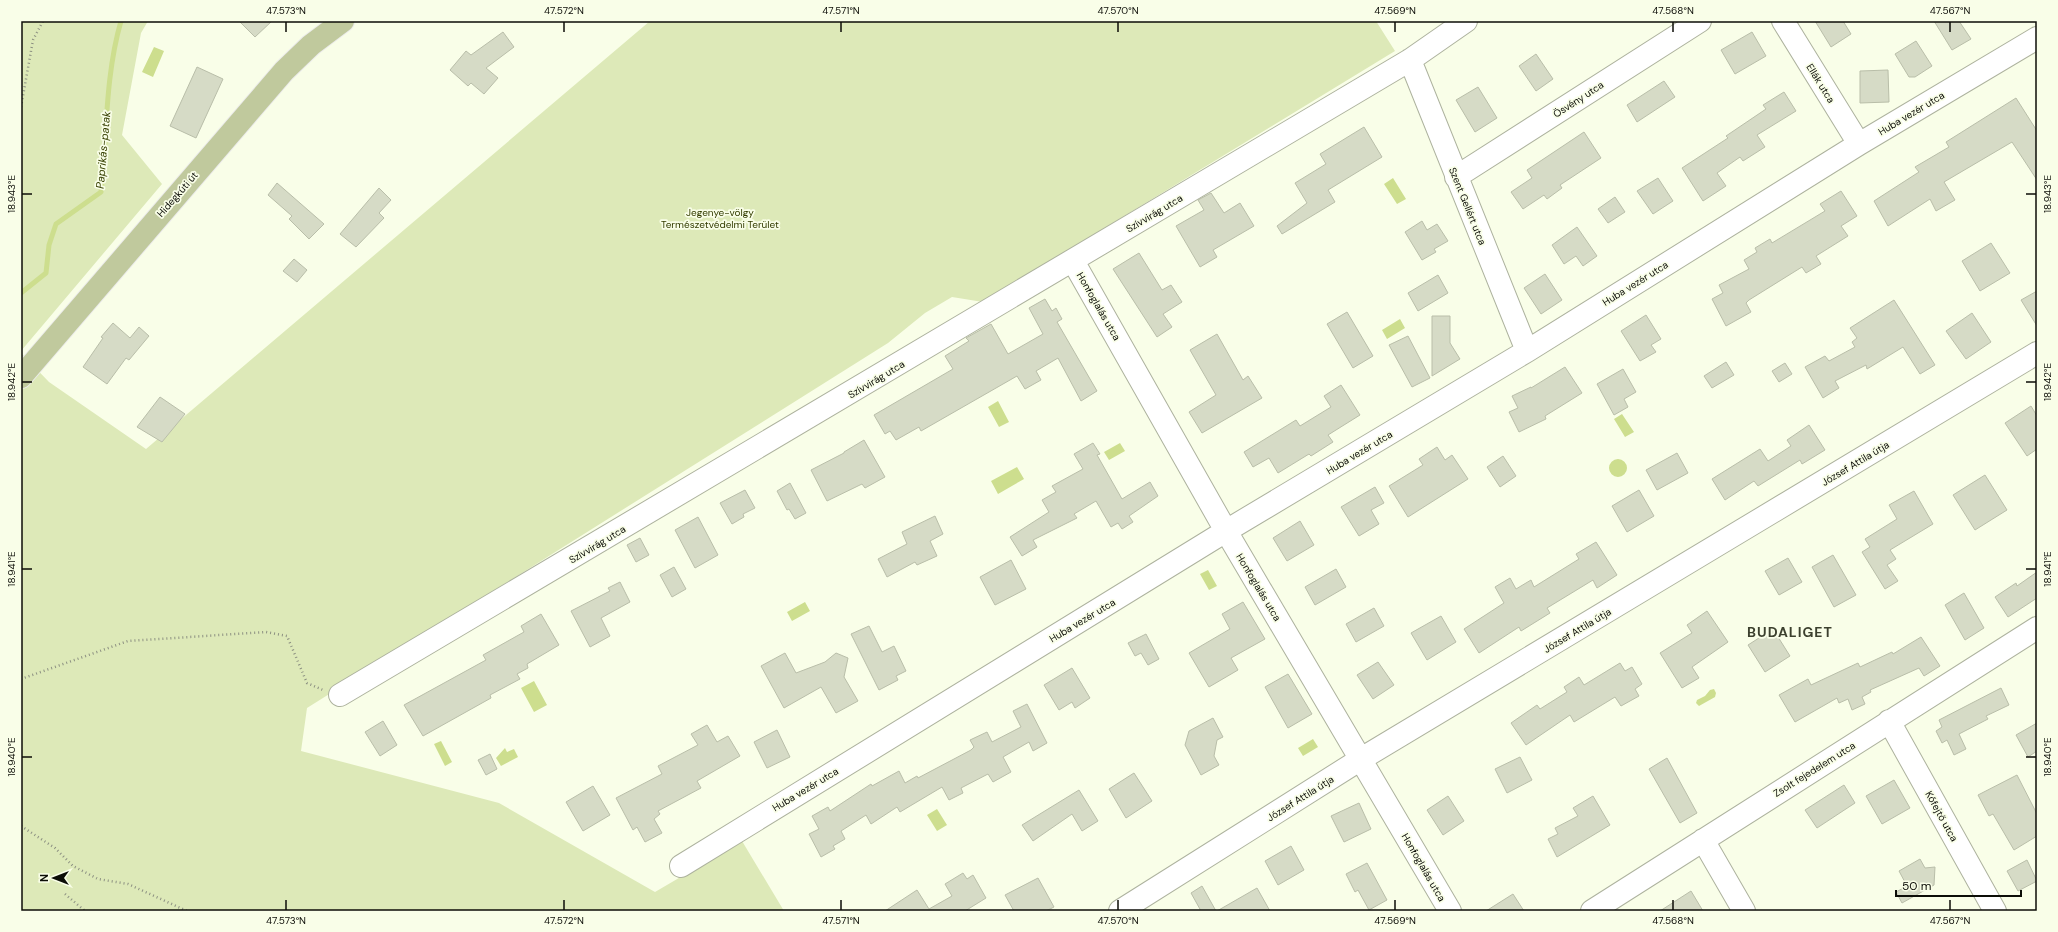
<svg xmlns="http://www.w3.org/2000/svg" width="2058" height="932" font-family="'DM Sans',sans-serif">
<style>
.green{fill:#dde9b8}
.water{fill:#cdde8e}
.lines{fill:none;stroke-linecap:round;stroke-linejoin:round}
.stream{stroke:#cdde8e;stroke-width:5}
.building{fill:#d6dbc6;stroke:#b9bea9}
.minor-casing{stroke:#adb29e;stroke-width:24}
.major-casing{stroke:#ececeb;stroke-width:24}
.path{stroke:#8d9182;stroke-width:2.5;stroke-dasharray:1 3;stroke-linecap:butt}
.minor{stroke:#fff;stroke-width:22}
.major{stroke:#c0c99d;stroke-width:22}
.ticks{fill:none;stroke:#0c0d07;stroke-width:1.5}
.labels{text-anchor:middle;stroke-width:3.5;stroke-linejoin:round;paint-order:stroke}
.street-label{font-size:10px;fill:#0c0d07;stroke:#f9fee8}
.park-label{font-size:10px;fill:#333c00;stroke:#f9fee8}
.water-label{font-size:11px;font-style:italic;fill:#374002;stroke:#f9fee8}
.district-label{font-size:14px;font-weight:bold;letter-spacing:1px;fill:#3c402e;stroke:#f9fee8}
.neatline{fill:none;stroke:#0c0d07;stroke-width:1.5}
.ticks-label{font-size:10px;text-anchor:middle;fill:#0c0d07}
</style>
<rect width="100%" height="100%" fill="#f9fee8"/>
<path class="green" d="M21,21H148L141,33L122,135L162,184L21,351Z
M650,21H1376L1395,51L983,302L952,297L925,313L888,343L307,708L301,751L499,803L655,892L742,841L784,911H21V353L49,382L146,449Z"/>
<path class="water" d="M154,47L164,51L153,77L142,72Z
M1393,178L1406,199L1397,204L1384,184Z
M1400,319L1405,328L1387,339L1382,330Z
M998,401L1009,422L999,427L988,407Z
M1622,414L1634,432L1625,437L1614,419Z
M1120,443L1125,451L1109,460L1104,452Z
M1609 468a9 9 0 1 1 18 0a9 9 0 1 1-18 0Z
M1017,467L1024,479L998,494L991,481Z
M1208,570L1217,586L1209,590L1200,574Z
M805,602L810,611L792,621L787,612Z
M534,681L547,705L534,712L521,688Z
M1714,689L1716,693L1715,697L1699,706L1696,703L1697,700L1705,696L1710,690Z
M1313,739L1318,747L1303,756L1298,748Z
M441,741L452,762L445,766L434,744Z
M505,748L507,752L514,749L518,757L501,766L496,758Z
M937,809L947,825L937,831L927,815Z"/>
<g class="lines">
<path class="stream" d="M21,293L46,273L49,245L56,224L101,192C107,136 105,76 121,21"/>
</g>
<path class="building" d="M239,21H272L255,37Z
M1815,21H1843L1851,34L1831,47Z
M1934,21H1959L1971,39L1952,50Z
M503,32L514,47L486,68L498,78L484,94L471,83L468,86L450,70L466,51L471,55Z
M1752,32L1766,56L1735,74L1721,50Z
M1916,41L1932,66L1915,77H1909L1895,54Z
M1536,54L1553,79L1536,91L1519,66Z
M197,67L223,79L196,138L170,126Z
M1888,70L1889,102L1860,103V71Z
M1664,81L1675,97L1637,122L1627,105Z
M1478,87L1497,118L1475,132L1456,100Z
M1784,92L1796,111L1757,135L1765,147L1743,161L1740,157L1717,173L1726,186L1703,201L1682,168L1728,138L1726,136L1766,109L1763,105Z
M2016,98L2037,131V180L2012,142L1944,182L1955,200L1936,211L1930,199L1888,226L1874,201L1919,172L1915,167L1949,147L1946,142Z
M1364,127L1382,157L1328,190L1335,202L1282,234L1277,226L1307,203L1295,183L1326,164L1320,154Z
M1584,132L1601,158L1560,185L1562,188L1547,199L1544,195L1523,209L1511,192L1532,178L1527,170Z
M1658,178L1673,201L1653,214L1637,191Z
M277,183L324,224L309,239L289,219L292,216L268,195Z
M379,188L391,200L379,213L384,218L356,247L340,234Z
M1841,191L1857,216L1841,226L1848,236L1816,256L1821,264L1806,273L1802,267L1749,300L1746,303L1751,312L1726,326L1712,299L1723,293L1719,285L1749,269L1744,260L1757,252L1755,248L1770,239L1772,243L1825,211L1820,204Z
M1211,193L1224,213L1240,203L1254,226L1213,250L1217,257L1200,267L1176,226L1204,210L1198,200Z
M1615,197L1625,212L1608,223L1598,209Z
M1422,221L1427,230L1437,224L1448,241L1434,249L1436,252L1422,260L1405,232Z
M1577,227L1597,256L1583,266L1576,256L1564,264L1552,245Z
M1991,243L2010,273L1980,291L1962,261Z
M1139,253L1162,290L1171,285L1182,302L1163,314L1172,327L1157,337L1113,269Z
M294,259L307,270L297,282L283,271Z
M1545,274L1562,300L1541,314L1524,288Z
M1438,275L1448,293L1418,311L1408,293Z
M2037,291V326L2021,300Z
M1045,299L1052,311L1056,308L1062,319L1057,322L1097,391L1081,401L1058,358L1036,371L1041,380L1025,389L1017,376L921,431L919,427L896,440L890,431L885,434L874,415L953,369L945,356L969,341L966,338L991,324L1008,354L1043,334L1029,308Z
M1894,300L1935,365L1920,374L1903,347L1867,369L1866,365L1835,381L1839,388L1823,398L1805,367L1825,356L1829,361L1855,347L1852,342L1857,338L1850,328Z
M1347,312L1373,356L1353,368L1327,324Z
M1972,313L1991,342L1966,359L1946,331Z
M1646,315L1661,339L1651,345L1656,352L1640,361L1621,331Z
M1432,316H1450V343L1460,359L1432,376Z
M113,323L130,338L139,327L149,336L129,360L126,358L107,384L83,367L103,338L101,337Z
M1217,334L1243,380L1248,376L1262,398L1202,433L1189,412L1216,395L1190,350Z
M1408,336L1430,378L1412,387L1389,345Z
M1726,362L1734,375L1712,388L1704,376Z
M1785,363L1792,374L1779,382L1772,371Z
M1565,367L1582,393L1545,416L1546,419L1519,432L1509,412L1518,408L1512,396L1531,387V388Z
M1623,369L1636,392L1624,399L1628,407L1614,415L1597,384Z
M1341,385L1360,415L1328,435L1333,442L1311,456L1309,454L1278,473L1269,458L1253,467L1244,452L1296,420L1300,426L1331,407L1324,396Z
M160,397L185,414L162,442L137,427Z
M2031,406L2037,416V449L2027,456L2005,423Z
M1809,425L1825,450L1802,464L1800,460L1758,486L1754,481L1725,500L1712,479L1760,449L1768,461L1791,446L1787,440Z
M864,440L885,477L865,488L862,484L827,501L811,470L844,453V452Z
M1093,443L1100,454L1097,455L1122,499L1150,482L1158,496L1129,516L1133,522L1122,529L1118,523L1111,527L1096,501L1074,514L1077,518L1033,540L1037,547L1022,556L1010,537L1049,512L1042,500L1056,492L1052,486L1083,469L1074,454Z
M1437,447L1445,460L1452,455L1468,479L1408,517L1389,486L1423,465L1419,459Z
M1677,453L1688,473L1657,490L1646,470Z
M1503,456L1516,476L1500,487L1487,467Z
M1985,475L2007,510L1975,530L1953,495Z
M790,483L806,513L795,519L789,509L787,510L777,491Z
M1375,487L1384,503L1371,510L1379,524L1359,536L1341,507Z
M745,490L755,508L743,514L744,517L732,524L720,503Z
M1639,490L1654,516L1627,532L1612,506Z
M1914,491L1933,524L1890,550L1896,559L1887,565L1898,581L1885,589L1862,552L1870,547L1865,539L1897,519L1889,505Z
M935,516L943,534L930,541L937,556L917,565L915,562L887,577L878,559L907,544L902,532Z
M698,517L718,555L695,568L675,530Z
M1300,521L1314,545L1287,561L1273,538Z
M640,538L649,555L636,562L627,545Z
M1596,542L1617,575L1597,588L1593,580L1547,608L1550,613L1521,631L1519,627L1479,653L1464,629L1504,603L1495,587L1510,578L1516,589L1531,580L1534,587L1579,559L1576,554Z
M1833,555L1856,595L1834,607L1812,567Z
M1788,558L1802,582L1779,595L1765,571Z
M1011,560L1026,589L995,605L980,577Z
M674,567L686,589L672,597L660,575Z
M1336,569L1346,587L1315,605L1305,587Z
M2037,572V598L2008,617L1995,597L2016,583L2017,586Z
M620,582L630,602L601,618L610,636L590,647L571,611L610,591L608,588Z
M1964,593L1984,628L1965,640L1945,605Z
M1243,602L1265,639L1231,658L1238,670L1209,687L1189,653L1230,629L1222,614Z
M1374,608L1384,626L1356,642L1346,624Z
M1707,611L1728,642L1692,667L1699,678L1682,688L1660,653L1692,633L1687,625Z
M541,614L559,645L527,664L528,668L517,674L520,679L490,695L491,698L423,736L404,705L486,660L483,655L524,632L521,626Z
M1441,616L1456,642L1427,660L1411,633Z
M869,626L882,652L894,646L906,671L896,676L898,680L879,690L851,634Z
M1773,629L1790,656L1765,672L1748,645Z
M1146,634L1159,659L1148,665L1141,653L1135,656L1128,643Z
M1921,637L1940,666L1924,676L1919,668L1870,690L1871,692L1862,697L1865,704L1852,710L1848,699L1839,703L1837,698L1795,722L1779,695L1808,679L1811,685L1858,663L1860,667L1892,652L1893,654Z
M785,653L796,673L825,662L836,653L848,658L844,677L858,701L836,713L821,687L784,708L761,666Z
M1378,662L1394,685L1373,699L1357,675Z
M1620,663L1625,671L1632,667L1642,684L1635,689L1639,696L1621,706L1615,697L1574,722L1570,715L1526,745L1511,723L1537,705L1540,709L1567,692L1564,687L1579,677L1584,685Z
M1072,668L1090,698L1075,708L1072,702L1059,710L1044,685Z
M1288,674L1312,714L1288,728L1265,687Z
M2001,688L2009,705L1986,716L1988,719L1959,734L1966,749L1954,755L1947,740L1942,743L1936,731L1942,727L1939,720Z
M1027,704L1047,743L1033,751L1029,742L1003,757L1011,772L993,782L988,774L961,788L963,793L949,800L942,787L900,812L897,807L871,824L866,815L841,831L845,839L833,846L835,849L821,857L809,834L819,829L812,816L828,807L830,811L871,784L872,786L899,771L905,783L917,776L918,778L971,750L974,747L970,740L987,732L992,742L1021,727L1013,711Z
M1213,718L1223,737L1217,740L1214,756L1219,765L1201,775L1185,745L1189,731Z
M383,721L397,745L380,756L365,732Z
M2037,723V751L2028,757L2016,735Z
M707,725L717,742L728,736L740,756L697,781L701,788L658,811L660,814L654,819L662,833L645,842L637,827L633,830L616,798L662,774L658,766L698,745L691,734Z
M777,730L790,757L767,768L754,742Z
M490,754L497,769L486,775L478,760Z
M1520,757L1532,780L1507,793L1495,769Z
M1667,758L1697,813L1680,823L1649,769Z
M1134,773L1152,801L1126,818L1109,789Z
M2017,775L2037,814V836L2014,850L1993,814L1989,816L1978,795Z
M1894,780L1910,808L1882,824L1866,796Z
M1844,785L1855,803L1817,828L1805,810Z
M593,786L610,815L583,831L566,802Z
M1079,790L1098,821L1082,831L1072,814L1033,841L1022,825Z
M1448,796L1464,821L1443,835L1427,810Z
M1593,796L1610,825L1557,857L1548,839L1558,834L1555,828L1578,816L1573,808Z
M1359,803L1371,829L1344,842L1331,816Z
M1291,846L1304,870L1278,885L1265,861Z
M1920,859L1925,868L1935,867L1934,885L1902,903L1896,892L1907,886L1899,871Z
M2027,860L2037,881L2018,891L2007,871Z
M1367,863L1387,900L1369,910L1358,890L1355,892L1346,874Z
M963,873L967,879L973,875L986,898L965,911H885L917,890L929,909L952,896L945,884Z
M1038,878L1054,907L1046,911H1014L1005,895Z
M1202,886L1216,911H1201L1191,893Z
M1257,888L1270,911H1217Z
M1691,891L1703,911H1660Z
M1513,894L1524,911H1486Z"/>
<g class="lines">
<g class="minor-casing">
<path id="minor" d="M1783,21L1859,144
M1410,60L1527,351
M1456,177L1700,21
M1073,261L1226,531L1450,911
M340,695L1410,60L1466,21
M1889,721L1995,911
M1703,840L1744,911
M681,866L1226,531L1527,351L1859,144L2037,38
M1120,911L1361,759L2037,353
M1592,911L2037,628"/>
</g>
<g class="major-casing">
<path id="major" d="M21,377L284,71L311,45L343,21"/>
</g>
<path class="path" d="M21,107L33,40L43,21
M21,679L128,641L266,632L287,636L307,683L323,690
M21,826L55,848L73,866L98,879L128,884L187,911
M65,894L85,911"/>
<use href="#minor" class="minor"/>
<use href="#major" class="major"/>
</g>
<path class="ticks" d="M286,22V32M564,22V32M841,22V32M1118,22V32M1395,22V32M1673,22V32M1950,22V32M22,194H32M2026,194H2036M22,382H32M2026,382H2036M22,569H32M2026,569H2036M22,757H32M2026,757H2036M286,900V910M564,900V910M841,900V910M1118,900V910M1395,900V910M1673,900V910M1950,900V910"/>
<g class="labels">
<g class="street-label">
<text transform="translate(1821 83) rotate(58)" y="4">Ellák utca</text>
<text transform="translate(1578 99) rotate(-33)" y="4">Ösvény utca</text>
<text transform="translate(1911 113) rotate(-31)" y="4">Huba vezér utca</text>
<text transform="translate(177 194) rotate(-49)" y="4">Hidegkúti út</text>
<text transform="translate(1468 206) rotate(68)" y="4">Szent Gellért utca</text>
<text transform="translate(1154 213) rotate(-31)" y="4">Szívvirág utca</text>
<text transform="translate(1635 283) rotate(-32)" y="4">Huba vezér utca</text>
<text transform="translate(1099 306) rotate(60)" y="4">Honfoglalás utca</text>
<text transform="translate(876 379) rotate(-31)" y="4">Szívvirág utca</text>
<text transform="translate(1359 452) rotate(-31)" y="4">Huba vezér utca</text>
<text transform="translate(1855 463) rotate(-31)" y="4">József Attila útja</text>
<text transform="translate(597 544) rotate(-31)" y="4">Szívvirág utca</text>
<text transform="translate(1259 587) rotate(59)" y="4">Honfoglalás utca</text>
<text transform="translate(1082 620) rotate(-31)" y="4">Huba vezér utca</text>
<text transform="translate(1577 630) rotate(-31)" y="4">József Attila útja</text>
<text transform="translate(1814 769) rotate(-32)" y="4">Zsolt fejedelem utca</text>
<text transform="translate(805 789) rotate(-31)" y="4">Huba vezér utca</text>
<text transform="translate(1300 798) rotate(-32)" y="4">József Attila útja</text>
<text transform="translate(1942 816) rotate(61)" y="4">Kőfejtő utca</text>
<text transform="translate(1424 867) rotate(60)" y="4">Honfoglalás utca</text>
</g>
<g class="park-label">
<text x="720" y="216">Jegenye-völgy<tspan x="720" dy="12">Természetvédelmi Terület</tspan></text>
</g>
<g class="water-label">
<text transform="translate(103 150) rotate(-85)" y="4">Paprikás-patak</text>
</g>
<g class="district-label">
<text x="1790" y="637">BUDALIGET</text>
</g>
</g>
<rect width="2058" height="932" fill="none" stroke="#f9fee8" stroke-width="44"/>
<g transform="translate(54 878) rotate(270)" stroke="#f9fee8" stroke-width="3" paint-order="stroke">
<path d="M0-3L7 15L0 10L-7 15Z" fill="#0c0d07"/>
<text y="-6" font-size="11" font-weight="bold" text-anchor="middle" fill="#0c0d07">N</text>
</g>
<path d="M1896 890v6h125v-6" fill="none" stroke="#0c0d07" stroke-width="2"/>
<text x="1902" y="890" font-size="12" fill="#0c0d07" stroke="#f9fee8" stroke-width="3" paint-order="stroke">50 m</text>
<rect x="22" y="22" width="2014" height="888" class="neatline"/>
<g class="ticks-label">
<text x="286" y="14">47.573°N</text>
<text x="564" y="14">47.572°N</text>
<text x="841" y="14">47.571°N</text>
<text x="1118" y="14">47.570°N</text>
<text x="1395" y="14">47.569°N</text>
<text x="1673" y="14">47.568°N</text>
<text x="1950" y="14">47.567°N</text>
<text transform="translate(2047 194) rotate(-90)" y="4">18.943°E</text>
<text transform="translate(11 194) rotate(-90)" y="4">18.943°E</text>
<text transform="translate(2047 382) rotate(-90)" y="4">18.942°E</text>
<text transform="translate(11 382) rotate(-90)" y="4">18.942°E</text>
<text transform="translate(2047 569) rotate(-90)" y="4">18.941°E</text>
<text transform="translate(11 569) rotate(-90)" y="4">18.941°E</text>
<text transform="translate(2047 757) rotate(-90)" y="4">18.940°E</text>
<text transform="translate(11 757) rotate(-90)" y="4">18.940°E</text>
<text x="286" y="924">47.573°N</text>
<text x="564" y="924">47.572°N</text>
<text x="841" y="924">47.571°N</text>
<text x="1118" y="924">47.570°N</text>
<text x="1395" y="924">47.569°N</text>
<text x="1673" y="924">47.568°N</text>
<text x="1950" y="924">47.567°N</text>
</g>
</svg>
